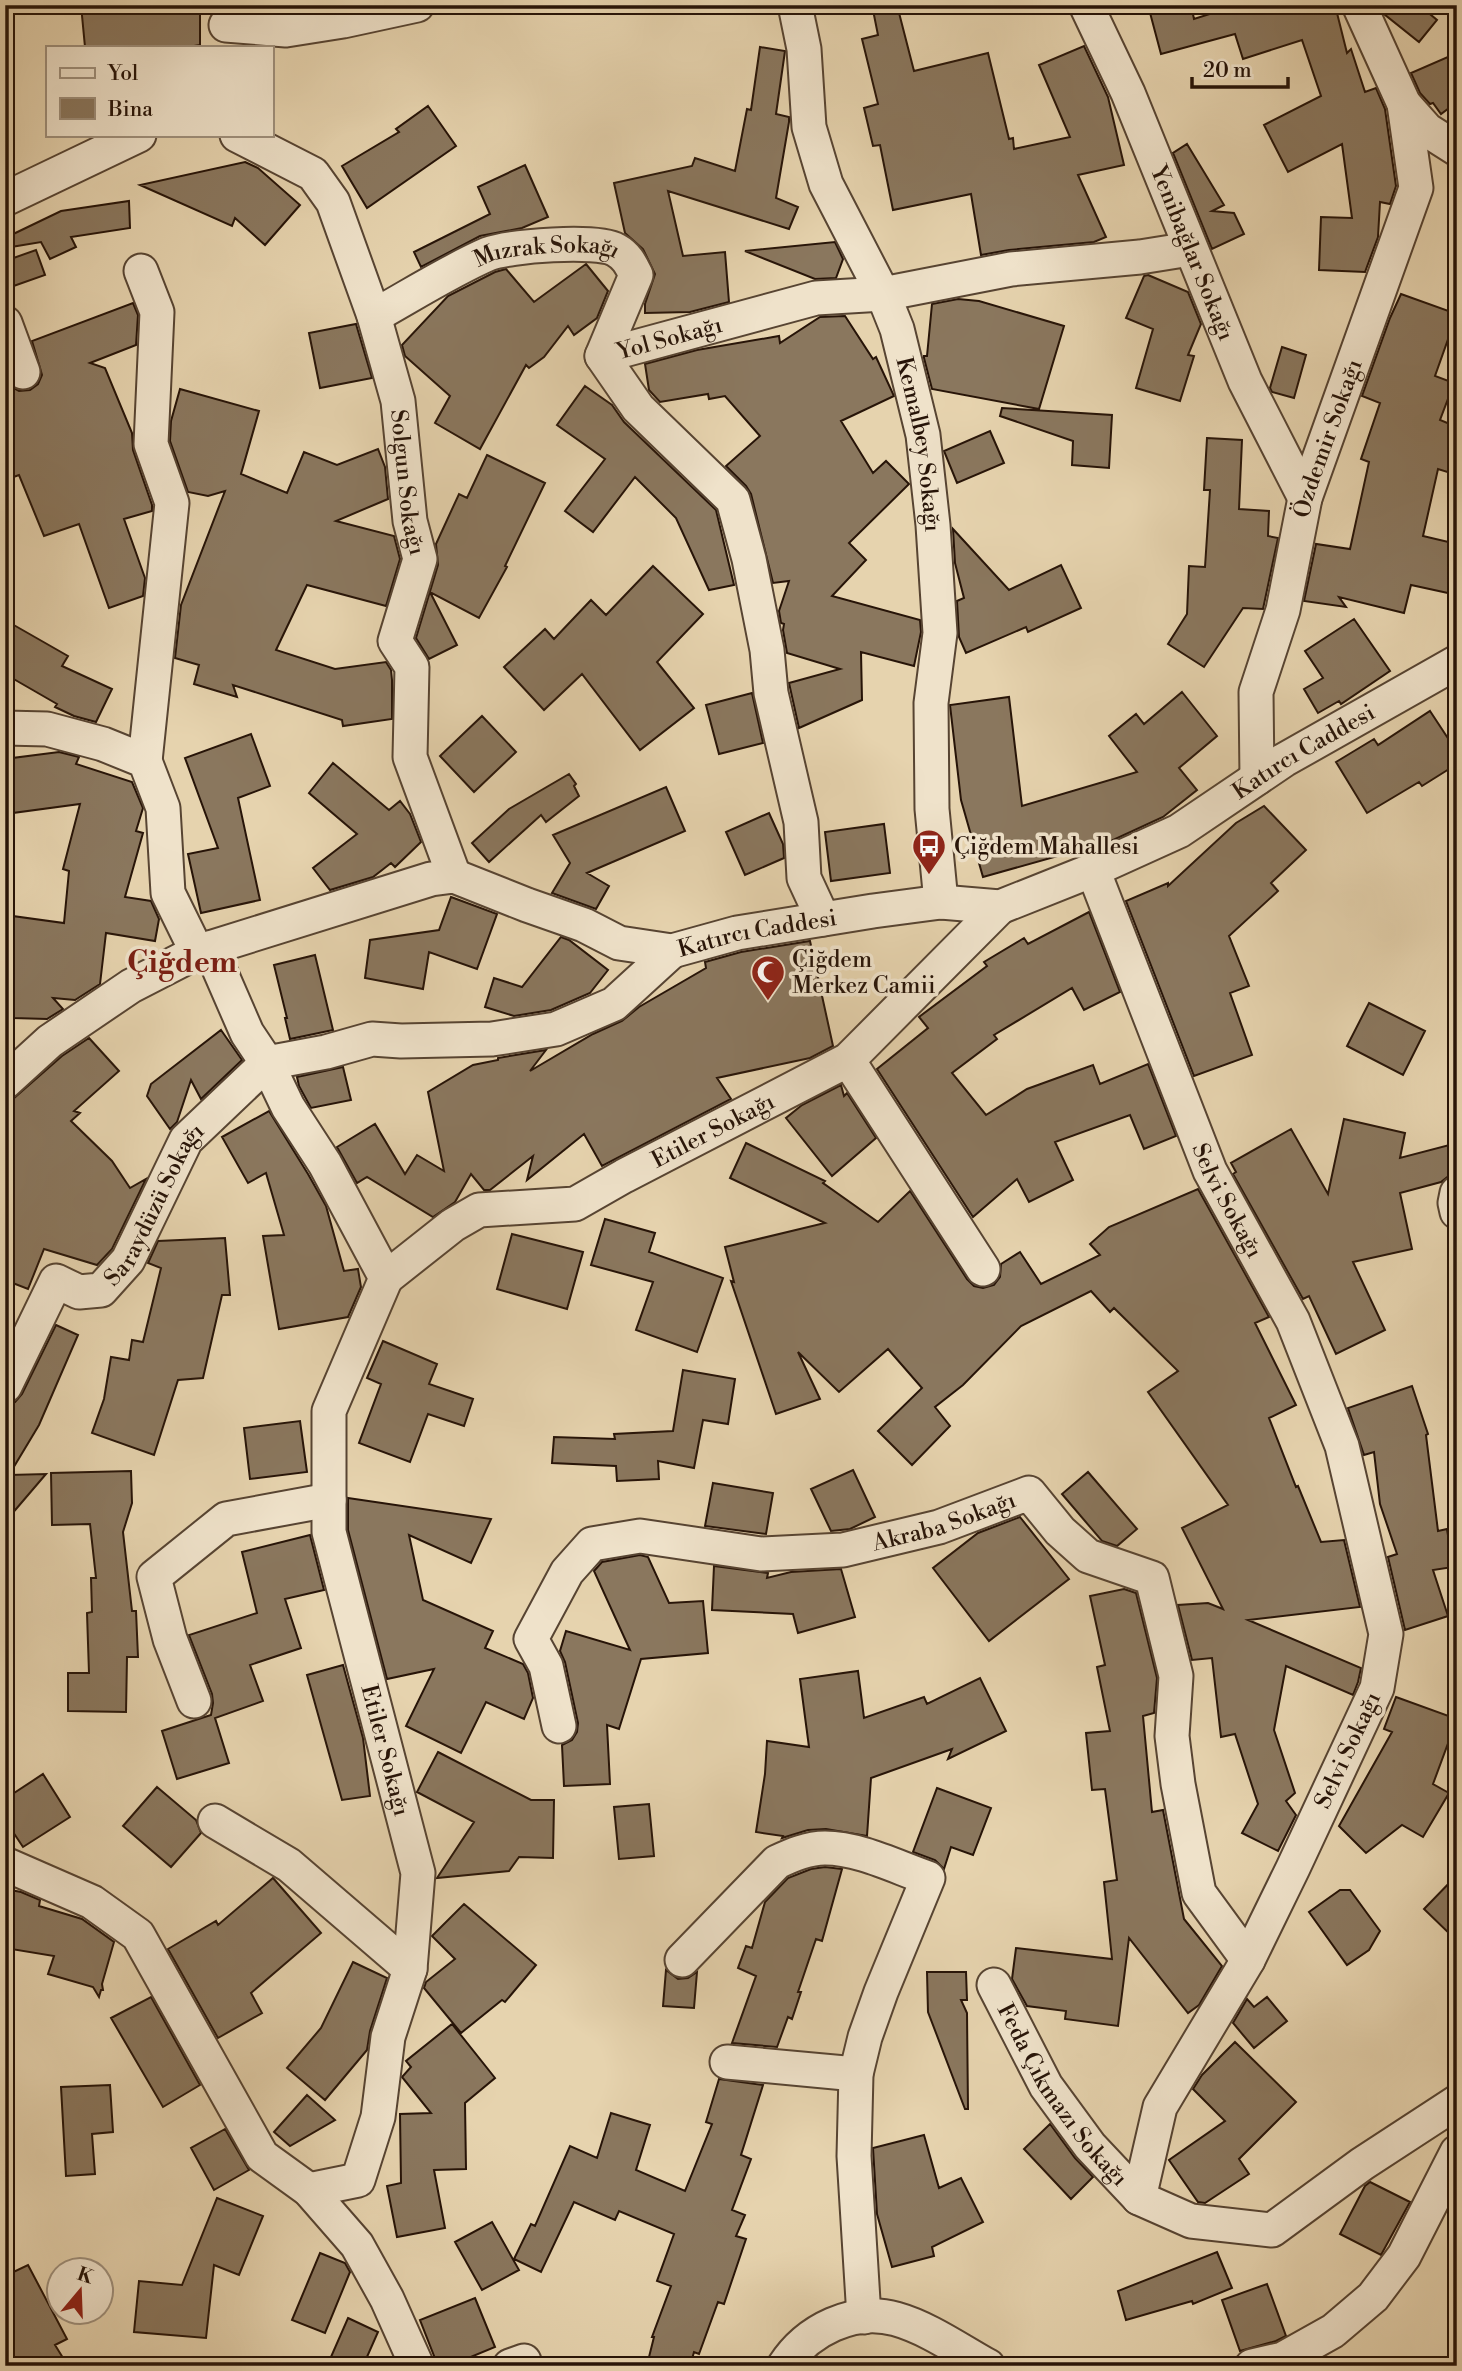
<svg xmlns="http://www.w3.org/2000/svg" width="1462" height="2371" font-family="'Libre Bodoni',serif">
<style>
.building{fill:#8a775e;stroke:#271408;stroke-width:2}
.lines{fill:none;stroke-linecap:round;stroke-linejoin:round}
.street-casing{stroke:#574432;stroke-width:37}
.street{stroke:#efe2ca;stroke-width:33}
.labels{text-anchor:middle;stroke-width:7;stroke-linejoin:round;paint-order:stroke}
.street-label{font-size:23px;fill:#271408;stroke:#efe2ca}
.poi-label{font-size:23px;fill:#271408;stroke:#efe2ca;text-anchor:start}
.district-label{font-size:30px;font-weight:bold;fill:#7a1f14;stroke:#efe2ca}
</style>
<rect width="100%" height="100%" fill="#e6d3ae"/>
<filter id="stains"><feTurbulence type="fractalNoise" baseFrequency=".00286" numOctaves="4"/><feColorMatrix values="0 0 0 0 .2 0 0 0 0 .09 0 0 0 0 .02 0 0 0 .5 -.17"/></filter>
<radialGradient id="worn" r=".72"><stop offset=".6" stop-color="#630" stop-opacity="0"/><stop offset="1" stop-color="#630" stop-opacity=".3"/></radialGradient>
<path class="building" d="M81,5H200V45L188,47H85Z
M872,5H897L914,71L988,53L1009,139L1013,138L1014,149L1070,137L1039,65L1084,46L1108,97L1124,165L1078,175L1106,237L1094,242L1009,250L981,255L971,194L893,210L880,145L873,146L864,108L878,104L862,39L878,35Z
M1163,5H1191L1194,19L1238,5H1335L1347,53L1351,49L1365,92L1376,88L1385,109L1396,186L1390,204L1380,202L1378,237L1365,272L1319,270L1321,217L1352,218L1342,144L1288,172L1264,125L1321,96L1302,40L1243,59L1235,34L1161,54L1149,9Z
M1380,5H1419L1437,20L1419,42L1384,14Z
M760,47L785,51L776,114L789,117V122L776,198L798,207L789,229L668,191L683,256L725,252L729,302L690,312L645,313V304L655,274L643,249L625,233L614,183L692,166L695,158L735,171L747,109L751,110Z
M1457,53V102L1441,114L1433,103L1430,104L1420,93L1411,73Z
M428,106L456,146L367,208L342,166L399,132L396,129Z
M1187,144L1224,205L1212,211L1234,213L1244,234L1212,249L1173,153Z
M245,162L258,168L300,205L265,245L235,218L232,226L140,185Z
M525,165L548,217L522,228L480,236L421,267L414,252L490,214L478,187Z
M129,201L130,228L71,237L76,247L50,259L41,242L5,248V238L61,211Z
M835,242L843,259L836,278L815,279L745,251Z
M36,250L45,275L5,289V261Z
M586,264L608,291L597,318L574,335L568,326L544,357L529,368L526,365L480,449L435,423L450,396L405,356L402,345L448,296L495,272L506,269L534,302Z
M1148,275L1188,292L1201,324L1188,355L1194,356L1180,401L1136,388L1153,329L1126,318L1144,276Z
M1401,294L1457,314L1435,376L1454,383L1440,420L1457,427V475L1438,469L1423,536L1457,544V595L1411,585L1404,613L1339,597L1346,607L1304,601L1316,544L1350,549L1369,462L1361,459L1380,403L1362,396L1390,318Z
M958,299L979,301L1064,326L1039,409L932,389L924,358V356H927L932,304Z
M133,303L138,315L136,345L90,363L105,368L132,433L133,450L152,505V511L124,519L145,578L143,596L109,608L79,524L44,536L19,475L5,480V379L10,386L19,391L30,390L38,384L42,375L32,341Z
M845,316L873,359L876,357L894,396L841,421L873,473L886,461L909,484L849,543L866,560L832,596L920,620L921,632L914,666L861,652L862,700L799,728L789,683L840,669L787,653L783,630L784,624L781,623L779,611L789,581L773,583L751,494L746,486L726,466L760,436L725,396L709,399L708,394L660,402L649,390L645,364L697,350L779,336L780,343L820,317Z
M356,324L372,378L320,388L309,333Z
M1282,347L1306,355L1294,398L1272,392L1270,388Z
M585,386L612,405L624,422L716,510L734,585L709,590L676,518L635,477L593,532L565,511L605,459L557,425Z
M180,389L259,411L241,474L287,493L304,452L337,465L378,449L385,467L388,499L336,521L394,536L400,559L386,606L307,585L276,650L335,669L386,662L391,670L392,680V719L343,726L342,720L233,685L237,697L194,684L199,665L175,658L181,605L225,491L208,496L188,492L170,441L171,421Z
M1002,408L1112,415L1109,468L1072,465L1073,441L1000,416Z
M990,431L1004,463L957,483L944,451Z
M1207,438L1242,440L1239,509L1269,511L1268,536L1278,538L1263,609L1243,608L1204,667L1168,644L1187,614L1189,566L1205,567L1210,490H1204Z
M487,455L545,483L505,566L507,567L479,618L430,592L457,645L429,659L416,638L438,565L436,544L459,494L467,498Z
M953,529L1009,590L1061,565L1081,608L1028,632L1026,627L966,653L959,637L957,601L964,598L955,563Z
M653,566L703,614L657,662L694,708L640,750L582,674L544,710L504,667L545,629L554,639L591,600L606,615Z
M1354,619L1390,671L1341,704L1339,701L1318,713L1304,689L1323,678L1305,651Z
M5,620L68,656L62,666L112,689L96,722L74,716L55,707L57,704L5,674Z
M1182,692L1217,736L1179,768L1197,790L1163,817L1111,841L983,877L961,800L950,705L1009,697L1022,806L1137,772L1109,736L1136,714L1144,724Z
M752,693L763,743L719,754L706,705Z
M1430,711L1457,752V764L1422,786L1419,782L1367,813L1336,762L1374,739L1378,745Z
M482,716L516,752L474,792L440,756Z
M251,734L270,786L238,798L260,900L201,913L188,854L218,848L185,758Z
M59,752L79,757L76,764L132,782L143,808L136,831L143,833L125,897L151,901L159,919L155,941L106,933L100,984L75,1000L53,998L63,1009L47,1019L13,1018V990L5,988V915L64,923L69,871L63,869L80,804L5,814V759Z
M333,763L389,810L400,801L410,814L421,842L395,867L391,863L373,877L330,890L313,868L357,834L309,793Z
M569,774L576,784L574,786L579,796L546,822L541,815L489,862L472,843L509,809Z
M666,787L685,831L587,873L609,886L596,909L552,893L570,863L553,835Z
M1264,806L1306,850L1271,883L1278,891L1229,936L1249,986L1230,993L1252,1055L1194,1076L1126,901L1168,883V886L1236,823Z
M769,813L783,844L784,858L745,875L726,832Z
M884,824L890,873L831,881L825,832Z
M451,897L497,914L477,969L429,952L423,989L365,978L370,940L439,930Z
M1089,912L1120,992L1084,1010L1072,988L994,1035L997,1039L952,1073L986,1115L1027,1089L1093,1065L1100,1084L1148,1064L1176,1136L1144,1149L1130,1115L1055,1142L1073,1180L1029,1202L1017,1179L973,1217L877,1069L928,1028L919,1017L987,966L984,962L1024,938L1028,944Z
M561,937L569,940L608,970L590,993L551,1010L514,1016L485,1007L494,978L522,987Z
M810,941L833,1046L810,1058L717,1078L731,1099L602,1166L584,1134L527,1180L533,1156L490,1190H484L471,1174L455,1202L433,1217L367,1177L357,1183L337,1147L375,1124L405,1174L417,1155L444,1171L428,1092L473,1065L498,1060V1058L546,1050L530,1071L593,1034L622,1021L639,1007L706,968L705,962L741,952Z
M315,955L333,1030L290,1039L285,1018H287L274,965Z
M1369,1003L1425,1031L1403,1075L1347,1046Z
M221,1030L242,1060L201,1099L191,1080L177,1122L170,1129L147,1096L151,1084Z
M89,1038L119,1071L74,1111L80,1113L71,1121L112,1161L130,1188L146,1179L112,1249L97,1265L44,1249L28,1289L5,1280V1106L62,1056Z
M343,1067L351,1100L311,1108L299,1086L297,1077Z
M841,1085L844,1096L847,1093L876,1138L832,1176L786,1118L802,1105Z
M269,1111L308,1174L326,1206L344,1271L358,1269L361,1287L348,1317L279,1329L263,1236L284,1235L266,1173L248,1183L222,1137Z
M1344,1119L1405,1133L1400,1158L1457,1143V1174L1450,1175L1441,1182L1400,1193L1412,1249L1353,1262L1385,1330L1336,1354L1309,1296L1303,1299L1233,1174L1236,1172L1231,1163L1291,1129L1328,1194Z
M746,1143L825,1181L823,1183L878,1222L910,1191L967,1279L974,1286L983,1288L994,1285L1000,1277L1001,1264L1020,1252L1041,1284L1100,1255L1090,1244L1109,1227L1198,1189L1269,1317L1255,1323L1296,1405L1269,1418L1296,1487L1298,1486L1321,1542L1344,1540L1360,1607L1248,1620L1361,1668L1358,1682L1353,1695L1286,1666L1274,1730L1295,1793L1286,1801L1296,1815L1278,1851L1242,1833L1258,1804L1235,1734L1221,1737L1212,1658L1192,1660L1178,1605L1208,1603L1223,1609L1182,1528L1228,1505L1148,1392L1178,1371L1114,1308L1110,1312L1091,1291L1021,1326L963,1385L935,1407L950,1426L912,1465L878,1431L922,1388L888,1349L839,1392L798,1352L820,1399L776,1414L731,1281L734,1282L725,1247L825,1223L730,1178Z
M605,1219L655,1233L649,1252L723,1278L697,1352L636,1330L653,1282L591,1265Z
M512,1234L583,1252L567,1309L497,1289Z
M225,1238L230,1295H222L203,1378L178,1380L154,1455L92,1433L104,1399L111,1357L129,1360L132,1340L143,1342L161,1268L148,1263L158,1241Z
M56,1325L78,1335L39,1425L9,1475L46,1474L5,1522V1405L15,1402L22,1394Z
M383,1341L437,1364L429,1384L473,1399L464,1426L428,1414L410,1462L359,1443L381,1384L367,1378Z
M683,1370L735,1379L728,1424L703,1420L694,1468L658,1461L659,1479L617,1481L616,1466L552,1463L554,1437L615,1439L614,1434L673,1431Z
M1412,1386L1428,1434L1426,1435L1438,1531L1447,1529L1453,1567L1433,1570L1448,1616L1405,1630L1388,1557L1397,1554L1380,1504L1374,1452L1364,1455L1348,1408Z
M300,1421L307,1472L250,1479L244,1428Z
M853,1470L875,1517L850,1529L831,1531L811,1489Z
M131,1471L132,1503L123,1532L132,1611H136L138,1657H127L126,1712L68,1711V1673H89L87,1613L92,1612L91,1578H96L90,1524L52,1525L51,1473Z
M1088,1472L1137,1529L1117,1546L1102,1541L1062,1494Z
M713,1483L773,1493L766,1534L705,1526Z
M348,1498L491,1519L471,1563L409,1535L423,1600L493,1631L485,1648L523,1664L528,1673L533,1698L524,1719L486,1702L461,1753L406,1726L434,1669L387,1679L348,1530Z
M1020,1517L1069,1579L989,1641L933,1568L978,1533Z
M310,1535L324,1590L285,1599L301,1648L250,1665L263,1701L215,1718L229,1763L177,1779L162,1731L211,1715L213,1703L212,1694L189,1635L257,1613L242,1552Z
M640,1555L648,1557L669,1603L703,1601L708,1653L641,1659L619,1729L607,1725L610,1784L564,1786L562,1745L572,1740L577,1732L578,1723L565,1662L560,1651L566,1631L630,1650L594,1571L602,1562Z
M714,1566L768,1573L767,1578L791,1572L841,1569L855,1617L798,1633L793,1614L712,1610Z
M1124,1589L1136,1593L1157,1678L1154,1713L1143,1716L1152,1812L1163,1810L1184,1919L1222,1966L1199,2005L1188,2013L1129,1938L1118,2026L1065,2019L1066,2011L1027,2006L1012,1979L1016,1948L1112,1959L1104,1882L1117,1880L1105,1789L1092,1790L1086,1733L1110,1731L1097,1667L1105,1665L1090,1596Z
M343,1665L363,1738L370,1796L342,1800L307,1675Z
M858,1671L864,1718L924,1697L927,1704L980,1678L1006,1731L948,1759L952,1749L871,1778L867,1836L826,1829L808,1830L782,1838L783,1836L756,1832L765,1774L767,1741L809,1747L800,1679Z
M1396,1697L1457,1719L1433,1784L1449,1793L1423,1837L1402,1825L1366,1853L1339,1826L1392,1732L1384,1729Z
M438,1752L531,1800H554L553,1858L519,1857L509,1871L437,1878L474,1822L417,1792Z
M43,1774L70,1817L23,1847L5,1820V1799Z
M157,1787L196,1820L201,1833L171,1867L123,1826Z
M937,1788L991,1808L973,1855L951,1847L944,1869L935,1860L913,1852Z
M649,1804L654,1856L619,1859L614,1807Z
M825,1867L842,1869L822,1941L816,1939L798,1992H801L792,2019L788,2017L777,2047L732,2043L756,1976L738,1968L746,1946L752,1948L765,1902L788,1878L811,1869Z
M1457,1875V1941L1424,1909Z
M273,1878L321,1933L251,1993L262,2013L218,2038L168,1949L216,1921L218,1925Z
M5,1889L21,1892L40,1900L39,1906L82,1919L114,1942L102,1984L103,1990H101L99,1997L93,1987L48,1974L54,1956L5,1948Z
M1340,1890H1350L1380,1931L1369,1950L1347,1965L1309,1912Z
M464,1904L536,1965L505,2002L502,2000L461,2033L424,1988L426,1982L455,1959L432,1936Z
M353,1962L387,1978L370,2031L367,2050L325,2100L287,2068L321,2028Z
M666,1970L678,1979L688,1978L697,1972L694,2008L663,2006Z
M927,1972H966L967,2000H961L967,2013L968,2109H965L928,2012Z
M151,1997L200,2085L163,2107L111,2018Z
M1267,1997L1287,2021L1254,2048L1233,2023L1247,1999L1254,2007Z
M452,2024L495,2078L465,2103L466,2169L434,2170L445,2228L397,2237L387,2186L401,2183L400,2114L431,2113L402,2077L411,2067L406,2061Z
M1235,2042L1296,2102L1239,2159L1249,2174L1205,2203L1198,2202L1169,2160L1225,2121L1193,2089L1202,2075Z
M719,2079L763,2085L741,2155L751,2159L732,2210L745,2215L736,2236L746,2239L724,2304L718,2302L699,2354L694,2352L690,2366H681L649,2357L654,2337H652L671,2286L657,2281L674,2234L619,2211L615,2220L574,2202L541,2272L514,2259L531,2224L535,2226L570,2146L597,2158L611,2113L650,2125L636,2170L685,2191L712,2124L706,2122Z
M110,2085L113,2132L92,2134L95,2174L66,2176L61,2087Z
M307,2095L335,2120L290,2146L274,2132Z
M1050,2124L1075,2158L1093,2177L1071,2199L1024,2149Z
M225,2129L249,2170L214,2190L191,2148Z
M924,2135L939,2188L961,2178L983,2222L932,2247L934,2256L892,2267L877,2214L873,2148Z
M1370,2182L1410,2202L1381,2255L1340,2234L1365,2186Z
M217,2198L263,2216L239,2275L214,2265L206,2338L134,2332L139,2281L182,2285Z
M492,2222L519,2270L482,2290L455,2242Z
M1217,2252L1232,2288L1193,2304L1192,2301L1126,2320L1118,2291Z
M320,2253L345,2263L350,2272L325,2333L292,2320Z
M28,2265L67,2339L55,2345L68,2366H5V2276Z
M1267,2284L1286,2336L1276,2341L1240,2351L1222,2300Z
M475,2298L495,2347L449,2366H438L420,2320Z
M348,2318L378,2332L363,2366H327Z"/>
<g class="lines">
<g class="street-casing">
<g id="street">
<path id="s1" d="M795,5L804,49L809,127L826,184L883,294L897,329L923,435L933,525L940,633L931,703L932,809L941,902"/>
<path id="s2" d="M1086,5L1128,93L1245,381L1305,498"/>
<path d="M1359,5L1404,104L1427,130L1457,149"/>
<path d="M226,25L286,30L343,21L417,5"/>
<path id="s3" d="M237,135L313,174L333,202L374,316L398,401L410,521L420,559L395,641L412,667L410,757L454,876"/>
<path d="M5,199L139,135"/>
<path d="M141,271L157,312L151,444L172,503L145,761"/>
<path id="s4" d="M374,316C410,296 451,270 488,254C509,246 597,239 616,250C627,256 631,265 636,275L602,356"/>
<path d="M5,323L23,372"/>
<path id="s5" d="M5,728L47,729L103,744L145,761L163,808L168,893L197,952L431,879L454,876L527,905L584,925L619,943L672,951L737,933L873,911L941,902L1000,907L1093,870L1179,831L1284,760L1457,662"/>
<path id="s6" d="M1257,778L1256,692L1283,610L1305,498L1416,188L1404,104"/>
<path id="s7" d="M1093,870L1210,1171L1293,1321L1342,1446L1386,1634L1377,1688L1293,1868L1248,1960L1160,2107L1139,2198L1191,2221L1272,2230L1362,2164L1457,2102"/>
<path id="s8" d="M823,919L804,878L801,822L771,693L767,650L749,559L733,500L638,408L602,356L816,298L883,294L1011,269L1140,257L1190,249"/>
<path id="s9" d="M210,948L247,1033L267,1063L288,1107L325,1164L386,1278L329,1411V1532L418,1873L410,1969L388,2037L378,2117L358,2180L309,2190"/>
<path d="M848,1060L983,1269"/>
<path d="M5,1082L50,1041L131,986L197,952"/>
<path d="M1457,1193L1455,1203L1457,1212"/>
<path id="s10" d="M386,1278L453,1225L479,1210L575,1204L624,1176L848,1060L1000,907"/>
<path id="s11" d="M5,1386L56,1281L79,1292L101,1290L128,1260L186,1140L267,1063L326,1052L372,1039L401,1041L492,1039L556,1029L614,1004L672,951"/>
<path d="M194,1701L170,1639L154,1577L226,1519L329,1500"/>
<path id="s12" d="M559,1726L546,1666L531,1639L567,1572L592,1544L640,1536L761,1554L843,1550L939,1527L1029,1493L1060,1531L1088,1556L1152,1578L1176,1676L1172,1736L1178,1784L1199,1893L1248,1960"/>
<path d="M215,1821L289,1865L410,1969"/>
<path d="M5,1864L92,1902L138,1935L262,2156L309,2190L357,2245L387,2299L417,2366"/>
<path d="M682,1960L777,1862C792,1855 808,1848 825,1848C859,1848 896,1867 928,1878L881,1992L865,2037L856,2074L854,2156L864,2317"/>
<path id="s13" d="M994,1985L1046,2086L1090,2146L1139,2198"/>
<path d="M727,2062L856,2074"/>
<path d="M510,2366L524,2361"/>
<path d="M784,2366C807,2330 854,2307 896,2319C928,2328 959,2350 988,2366"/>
<path d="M1252,2366L1283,2359L1333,2331L1373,2297L1404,2256L1457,2152"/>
</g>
</g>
<use href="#street" class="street"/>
</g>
<defs>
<g id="bus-pin" transform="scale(1.75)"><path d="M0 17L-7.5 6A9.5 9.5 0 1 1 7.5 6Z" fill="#8f2418" stroke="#efe2ca"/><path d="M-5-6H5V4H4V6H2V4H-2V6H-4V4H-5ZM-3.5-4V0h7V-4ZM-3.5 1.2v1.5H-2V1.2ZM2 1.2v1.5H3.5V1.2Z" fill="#fff"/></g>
<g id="mosque-pin" transform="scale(1.75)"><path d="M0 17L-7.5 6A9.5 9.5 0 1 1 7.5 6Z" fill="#8f2418" stroke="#efe2ca"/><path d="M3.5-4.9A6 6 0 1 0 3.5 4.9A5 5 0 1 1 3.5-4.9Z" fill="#fff"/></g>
</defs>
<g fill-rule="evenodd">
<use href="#bus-pin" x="929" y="846"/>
<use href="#mosque-pin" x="768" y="972"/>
</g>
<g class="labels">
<g class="street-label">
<text dy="8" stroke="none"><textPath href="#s2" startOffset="270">Yenibağlar Sokağı</textPath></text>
<text dy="8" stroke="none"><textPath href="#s4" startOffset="189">Mızrak Sokağı</textPath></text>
<text dy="8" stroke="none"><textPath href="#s8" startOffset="696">Yol Sokağı</textPath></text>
<text dy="8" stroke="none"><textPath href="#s6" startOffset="350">Özdemir Sokağı</textPath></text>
<text dy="8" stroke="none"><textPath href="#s1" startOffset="462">Kemalbey Sokağı</textPath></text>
<text dy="8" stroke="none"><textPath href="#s3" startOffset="411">Solgun Sokağı</textPath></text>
<text dy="8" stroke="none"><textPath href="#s5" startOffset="1522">Katırcı Caddesi</textPath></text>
<text dy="8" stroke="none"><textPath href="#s5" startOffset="934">Katırcı Caddesi</textPath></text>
<text dy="8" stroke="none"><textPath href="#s10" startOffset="368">Etiler Sokağı</textPath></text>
<text dy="8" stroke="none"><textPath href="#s7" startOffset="357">Selvi Sokağı</textPath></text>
<text dy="8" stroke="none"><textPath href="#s11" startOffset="266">Saraydüzü Sokağı</textPath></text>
<text dy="8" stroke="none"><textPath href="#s12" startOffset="564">Akraba Sokağı</textPath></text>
<text transform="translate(1347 1750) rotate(-65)" y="8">Selvi Sokağı</text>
<text dy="8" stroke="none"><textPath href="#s9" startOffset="866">Etiler Sokağı</textPath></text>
<text dy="8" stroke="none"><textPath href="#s13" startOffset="130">Feda Çıkmazı Sokağı</textPath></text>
</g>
<g class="poi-label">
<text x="954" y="854">Çiğdem Mahallesi</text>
<text x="792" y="967">Çiğdem<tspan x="792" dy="26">Merkez Camii</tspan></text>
</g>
<g class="district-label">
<text x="182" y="972">Çiğdem</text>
</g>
</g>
<rect width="1462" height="2371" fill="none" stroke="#e6d3ae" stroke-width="28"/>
<rect x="7" y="7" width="1448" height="2357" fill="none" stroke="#271408" stroke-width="3.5"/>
<rect x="14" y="14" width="1434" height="2343" fill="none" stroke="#271408" stroke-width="2"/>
<rect x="46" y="46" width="228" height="91" fill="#efe2ca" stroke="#9f907c" stroke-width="2"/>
<rect x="60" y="68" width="35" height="10" fill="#efe2ca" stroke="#9f907c" stroke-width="2"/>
<text x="108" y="80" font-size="21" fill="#271408">Yol</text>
<rect x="60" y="98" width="35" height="21" fill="#8a775e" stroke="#9f907c" stroke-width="2"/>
<text x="108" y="116" font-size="21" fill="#271408">Bina</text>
<g transform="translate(80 2291) rotate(19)"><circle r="33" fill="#efe2ca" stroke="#9f907c" stroke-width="2"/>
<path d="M0-5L12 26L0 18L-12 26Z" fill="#8f2418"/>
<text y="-10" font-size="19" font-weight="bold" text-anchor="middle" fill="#271408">K</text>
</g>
<path d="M1192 77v10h96v-10" fill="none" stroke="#271408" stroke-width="3.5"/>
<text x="1203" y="77" font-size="21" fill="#271408" stroke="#efe2ca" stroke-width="5" paint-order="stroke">20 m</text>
<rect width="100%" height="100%" filter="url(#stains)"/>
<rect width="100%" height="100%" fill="url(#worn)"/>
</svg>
